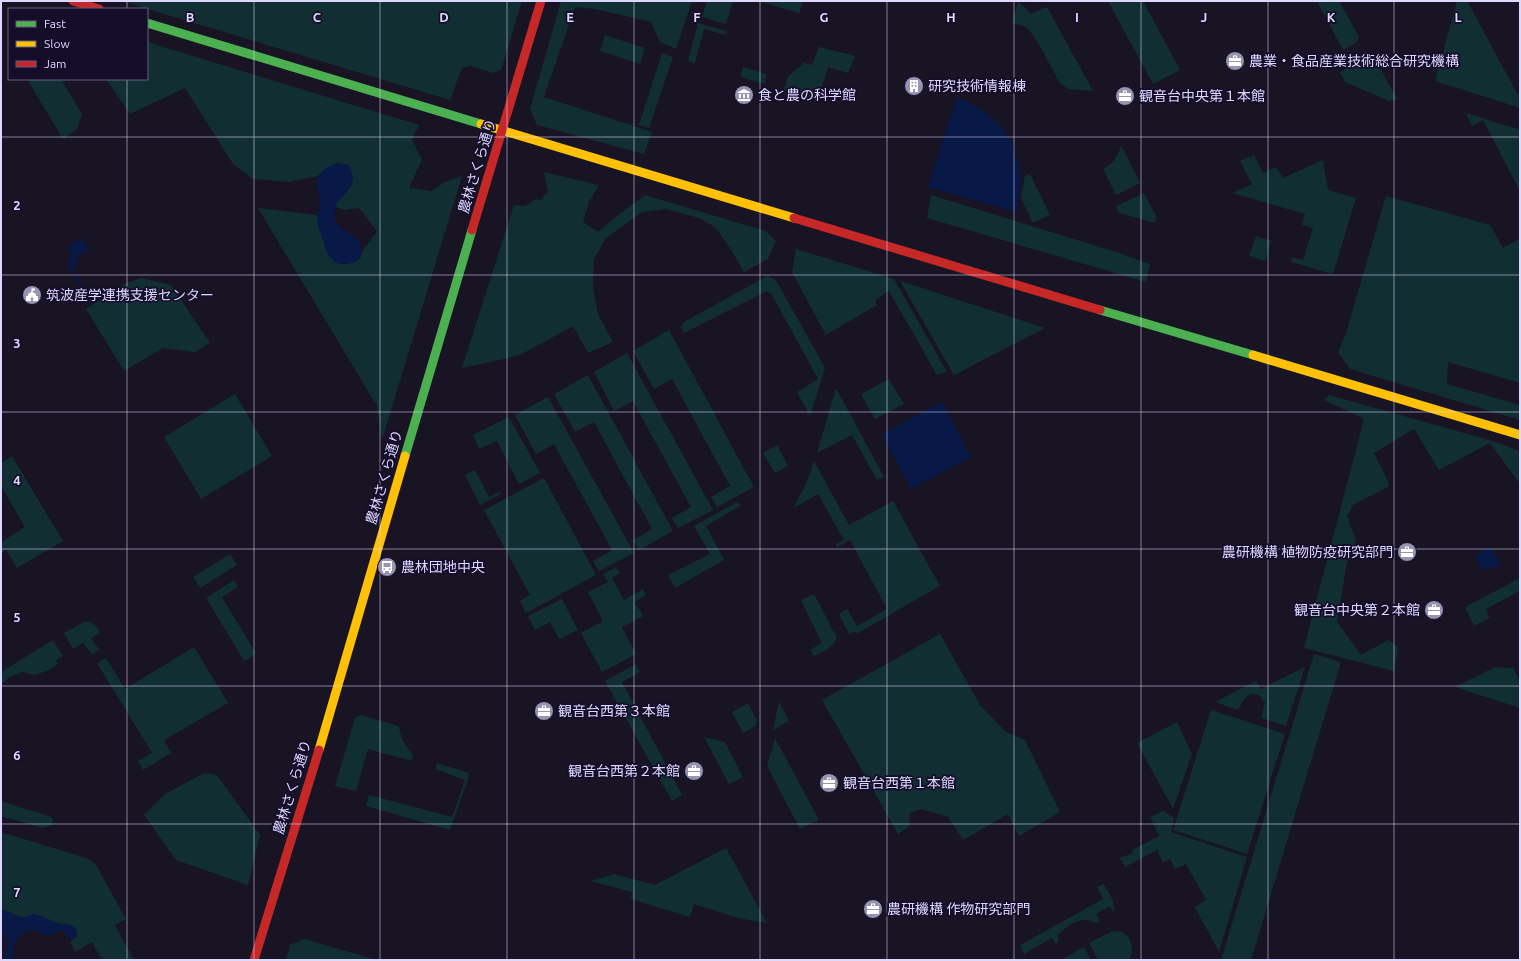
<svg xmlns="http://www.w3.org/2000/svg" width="1521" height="961" font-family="Ubuntu,'Noto Sans JP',sans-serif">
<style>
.green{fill:#112f32}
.water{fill:#081947}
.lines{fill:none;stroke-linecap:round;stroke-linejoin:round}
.fast{stroke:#4caf50;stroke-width:9}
.slow{stroke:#ffc107;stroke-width:9}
.jam{stroke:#c62828;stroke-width:9}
.grid{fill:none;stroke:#ded7ff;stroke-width:1;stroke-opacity:0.55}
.labels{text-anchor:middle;stroke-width:3.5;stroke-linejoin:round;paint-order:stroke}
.poi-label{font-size:14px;fill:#ded7ff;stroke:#150e2a;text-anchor:start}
.street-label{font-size:14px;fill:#ded7ff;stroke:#150e2a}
.grid-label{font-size:13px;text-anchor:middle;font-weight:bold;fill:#ded7ff;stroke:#150e2a;stroke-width:3.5;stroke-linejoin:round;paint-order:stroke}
</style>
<rect width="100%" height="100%" fill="#181424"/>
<path class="green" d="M121,1H522L501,70L493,73L471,66L462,68L450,100Z
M561,1H692L676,49L660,42L651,22L595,9L575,7L544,97L652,132L644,154L537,125L530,109Z
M707,1H733L726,24L702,17Z
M758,1H803L799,13Z
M1108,1H1143L1180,70L1153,84Z
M1317,1H1339L1359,37L1356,43L1343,50Z
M1457,1H1467L1518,95L1520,94V108L1435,81Z
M1018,2L1026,8L1030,14L1047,7L1093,91L1068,89L1059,82L1040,46L1027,27L1012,23Z
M698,23L727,31L726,35L704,29L695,63L688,61Z
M605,35L645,48L640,64L600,51Z
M147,42L419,125L412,140L422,159L409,188L431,191L445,182L462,176L382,440L377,406L258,208L317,215L318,225L360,259L362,252L377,231L359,208L345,210L336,207V204L338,201L325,169L318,176L288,182L253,179L233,164L185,88L130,114L106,79H147Z
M819,47L855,56L848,73L828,67L818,100L784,90L788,76L802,65L803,62L812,65Z
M662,53L673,57L649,128L639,125Z
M1370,55L1373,56L1397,99L1389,101L1345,82L1340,72Z
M743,67L767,74L765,84L740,77Z
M27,79H61L82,114L77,129L63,139Z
M1466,113L1520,130V191L1483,120L1472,126Z
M1121,145L1140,183L1116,195L1103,169C1114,163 1118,157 1121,145Z
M1254,155L1263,173L1276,167L1283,178L1323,160L1328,190L1356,198L1333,274L1291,262L1292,257L1303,260L1313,228L1302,225L1305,214L1232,193L1252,184L1240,161Z
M544,172L599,185L589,202L583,222L598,232L617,216L645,195L766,231L776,241L768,259L744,272L730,248L715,227L699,218L666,209L642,212L606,238L594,259L593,287L598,314L613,342L588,353L573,326L522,354L504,359L462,368L514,205L525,206L536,199L540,201L548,191Z
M1030,174L1050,215L1033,223L1021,198L1025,176Z
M1144,193L1156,216L1155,223L1119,213L1116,206Z
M931,195L1119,253L1150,264L1146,282L927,218Z
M1386,196L1490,225L1503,248L1520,239V383L1448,362L1447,384L1520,405V420L1350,369L1338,352L1346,333Z
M1256,236L1271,241L1265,261L1249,256Z
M796,249L894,279L947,372L937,375L889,291L875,300L877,305L826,335L792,272Z
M767,276L776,280L825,368L810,416L797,392L818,379L772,295L767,291L684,333L681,327L684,322Z
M141,278L171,285L210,343L195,352L163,348L124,371L86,309L126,283Z
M900,281L1045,328L954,375Z
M669,330L754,487L717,507L711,497L730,486L672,379L654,389L633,351Z
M627,353L713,510L678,528L672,518L691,507L633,401L614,411L594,372Z
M588,375L673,531L639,550L633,540L652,529L594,422L575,432L554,394Z
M889,379L904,404L875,419L861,394Z
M836,388L884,477L877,480L852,435L817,453Z
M235,394L272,456L201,499L164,437Z
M1329,395L1496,442L1520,451V484L1490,443L1439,470L1414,429L1374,453L1390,486L1354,504L1347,516L1356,541L1347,562L1337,622L1361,655L1388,640L1398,647L1394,671L1304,648L1364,419L1324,400Z
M548,397L634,553L599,571L593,561L612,550L554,444L536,454L515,415Z
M509,417L540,473L519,484L497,441L479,449L473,435Z
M777,445L788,466L775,473L763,453Z
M12,456L63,541L17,568L6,550L1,553V542L25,527L1,486V463Z
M814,461L849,525L893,501L940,586L858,633L853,632L849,634L839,614L847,609L857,626L887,609L850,540L837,547L836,544L844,540L818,494L795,507L794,506L806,484Z
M475,470L489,497L499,492L501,494L480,505L465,475Z
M544,478L596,575L526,613L520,601L530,595L484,510Z
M737,502L739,503L740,506L706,526L724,560L675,588L668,575L710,554L694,526Z
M230,554L237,565L200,588L193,577Z
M616,567L620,573L612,578L624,600L643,589L646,595L635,602L643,616L622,627L636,654L602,672L581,633L603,621L588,592L608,582L603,574Z
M1520,578V591L1486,609L1490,618L1474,626L1465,607Z
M234,580L238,587L222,597L256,654L244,661L206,598Z
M814,594L837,638C832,648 824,651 814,656L810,650L822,643L801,600Z
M562,599L578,630L559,639L550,622L535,630L528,616Z
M84,622C94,622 95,624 100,633L91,638L99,650L92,654L83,643L73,649L64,633Z
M940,634L980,705L1006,732L1025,740L1060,812L1019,836L1008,814L963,840L948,817L921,809L910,813L909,827L898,834L822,700Z
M53,640L63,656L56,660L58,664L49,670L35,675L22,672L10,677L1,684V672Z
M194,647L228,703L164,740L171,753L143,770L138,761L152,753L97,663L106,658L125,689Z
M1314,654L1341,662L1251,960H1221Z
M636,664L640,672L622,682L682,795L672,801L605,681Z
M1305,667L1286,726L1261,718L1265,703L1259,695L1251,694L1245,698L1238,710L1215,702L1256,681L1261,689Z
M1495,667L1513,668L1520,681V708L1455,687Z
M779,701L789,721L773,730Z
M748,703L757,720L756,726L743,733L732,712Z
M1211,710L1285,734L1247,854L1173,830Z
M360,715L399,726C400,738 406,746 413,755L412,761L368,749L356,791L335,786L355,718Z
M1177,722L1192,754L1173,809L1137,743Z
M704,737L725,742L743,777L729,784Z
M775,738L819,820L800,829L767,766Z
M437,763L469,773L468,779L450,830L366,806L369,795L452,817L465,780L436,769Z
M204,773L217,775L260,835L248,885L176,860L144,815L165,794Z
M1,801L51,817L53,821L52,825L43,828L1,816Z
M1163,811L1174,818L1171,832L1247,857L1219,952L1195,907L1206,900L1186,864L1175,869L1170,859L1163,863L1157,850L1125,867L1120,858L1133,853L1132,850L1159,836L1150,817Z
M1,832L89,859L96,865L126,919L115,925L134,960H102L92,942L75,952L70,942L77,936V932L67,924H59L23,918L1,909Z
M726,848L767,923L738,918L694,904L690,917L631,899L632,892L590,881L614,874L655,885Z
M1104,884C1109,894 1116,902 1114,913L1110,906L1096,914L1100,921L1097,923C1080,915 1071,924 1058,934L1059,939L1056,945L1052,938L1024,954L1020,945L1103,899L1097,887Z
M1113,931L1122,932L1128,936C1132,944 1134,952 1129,960H1098L1089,943Z
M304,939L377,960H286L290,945Z
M1084,947L1091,960H1061Z"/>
<path class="water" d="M957,97C986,111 1009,124 1017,158C1018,163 1021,170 1021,176C1021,187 1018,200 1016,212L928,187Z
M337,163L349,165L353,176L352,185L347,192L336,204L334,218C341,237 366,230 360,259C351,265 337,268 330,257C326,253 325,245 323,240C320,232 317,225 317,216C317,211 320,206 320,201C320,193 314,184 318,177C321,170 330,165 337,163Z
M82,238L89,250L79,255L73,271L75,276L79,277L82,283L79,284L67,265L72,253L68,247Z
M942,402L971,457L911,489L882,434Z
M1491,547L1501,565L1482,570L1475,556Z
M1,909L23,918L33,914L42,916L59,924L72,925L76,930L77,936L71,938H67L63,930L48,936C33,929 24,925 15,944C13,949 14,955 12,959H6L5,958L7,942L4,933L1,928Z"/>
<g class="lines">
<path class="fast" d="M147,23L481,124
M1100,310L1253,355
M405,456L472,230"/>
<path class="slow" d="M481,124L794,218
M1253,355L1520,435
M319,750L405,456"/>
<path class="jam" d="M73,1L99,9
M794,218L1100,310
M472,230L541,1
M254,960L319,750"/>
</g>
<path class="grid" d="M127,1V9M254,1V960M380,1V960M507,1V960M634,1V960M760,1V960M887,1V960M1014,1V960M1141,1V960M1268,1V960M1394,1V960M127,79V960M1,137H1520M1,275H1520M1,412H1520M1,549H1520M1,686H1520M1,824H1520"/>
<defs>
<g id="office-disc" transform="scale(1)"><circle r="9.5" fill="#9993b2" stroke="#150e2a"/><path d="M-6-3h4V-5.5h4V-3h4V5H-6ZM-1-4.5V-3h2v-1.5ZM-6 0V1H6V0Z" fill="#fff"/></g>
<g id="building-disc" transform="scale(1)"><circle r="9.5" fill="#9993b2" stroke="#150e2a"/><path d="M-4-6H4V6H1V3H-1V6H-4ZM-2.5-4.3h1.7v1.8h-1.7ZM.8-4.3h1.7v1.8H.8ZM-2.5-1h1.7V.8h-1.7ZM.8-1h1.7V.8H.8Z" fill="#fff"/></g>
<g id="museum-disc" transform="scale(1)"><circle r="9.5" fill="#9993b2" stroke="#150e2a"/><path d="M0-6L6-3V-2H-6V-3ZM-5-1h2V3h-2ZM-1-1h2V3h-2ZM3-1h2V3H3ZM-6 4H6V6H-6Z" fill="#fff"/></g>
<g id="civic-disc" transform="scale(1)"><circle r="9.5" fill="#9993b2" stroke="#150e2a"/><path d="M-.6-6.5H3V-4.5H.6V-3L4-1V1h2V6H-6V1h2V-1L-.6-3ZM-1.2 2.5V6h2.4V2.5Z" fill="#fff"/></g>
<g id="bus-disc" transform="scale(1)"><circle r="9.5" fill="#9993b2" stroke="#150e2a"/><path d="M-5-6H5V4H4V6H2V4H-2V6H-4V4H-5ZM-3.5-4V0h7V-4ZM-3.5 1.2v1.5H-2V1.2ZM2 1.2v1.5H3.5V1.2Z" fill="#fff"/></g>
</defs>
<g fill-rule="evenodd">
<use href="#office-disc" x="1235" y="61"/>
<use href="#building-disc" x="914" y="86"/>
<use href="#museum-disc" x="744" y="95"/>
<use href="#office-disc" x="1125" y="96"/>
<use href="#civic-disc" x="32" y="295"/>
<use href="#office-disc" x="1407" y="552"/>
<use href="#bus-disc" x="387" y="567"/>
<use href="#office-disc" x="1434" y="610"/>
<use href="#office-disc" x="544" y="711"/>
<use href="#office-disc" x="694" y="771"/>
<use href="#office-disc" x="829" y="783"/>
<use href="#office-disc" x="873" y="909"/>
</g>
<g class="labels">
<g class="poi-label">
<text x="1249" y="66">農業・食品産業技術総合研究機構</text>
<text x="928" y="91">研究技術情報棟</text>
<text x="758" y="100">食と農の科学館</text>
<text x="1139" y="101">観音台中央第１本館</text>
<text x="46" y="300">筑波産学連携支援センター</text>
<text x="1393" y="557" text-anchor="end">農研機構 植物防疫研究部門</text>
<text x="401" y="572">農林団地中央</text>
<text x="1420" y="615" text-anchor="end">観音台中央第２本館</text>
<text x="558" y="716">観音台西第３本館</text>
<text x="680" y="776" text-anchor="end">観音台西第２本館</text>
<text x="843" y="788">観音台西第１本館</text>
<text x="887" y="914">農研機構 作物研究部門</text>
</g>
<g class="street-label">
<text transform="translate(477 166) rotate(-73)" y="5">農林さくら通り</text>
<text transform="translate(384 477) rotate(-74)" y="5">農林さくら通り</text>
<text transform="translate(292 787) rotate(-73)" y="5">農林さくら通り</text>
</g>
</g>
<g class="grid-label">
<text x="190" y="22">B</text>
<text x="317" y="22">C</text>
<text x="444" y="22">D</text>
<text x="570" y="22">E</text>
<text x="697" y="22">F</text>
<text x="824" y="22">G</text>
<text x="951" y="22">H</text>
<text x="1077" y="22">I</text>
<text x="1204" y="22">J</text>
<text x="1331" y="22">K</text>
<text x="1458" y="22">L</text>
<text x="17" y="210">2</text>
<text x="17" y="348">3</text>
<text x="17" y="485">4</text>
<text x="17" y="622">5</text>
<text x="17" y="760">6</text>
<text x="17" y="897">7</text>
</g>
<rect width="1521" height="961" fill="none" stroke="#ded7ff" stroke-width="4"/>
<rect x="8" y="8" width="140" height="72" fill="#150e2a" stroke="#655e7f"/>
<rect x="16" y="21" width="20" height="6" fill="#4caf50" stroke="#655e7f"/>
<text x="44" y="28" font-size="12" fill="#ded7ff">Fast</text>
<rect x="16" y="41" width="20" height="6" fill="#ffc107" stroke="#655e7f"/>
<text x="44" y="48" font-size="12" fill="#ded7ff">Slow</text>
<rect x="16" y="61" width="20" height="6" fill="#c62828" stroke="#655e7f"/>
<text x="44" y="68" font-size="12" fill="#ded7ff">Jam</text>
</svg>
